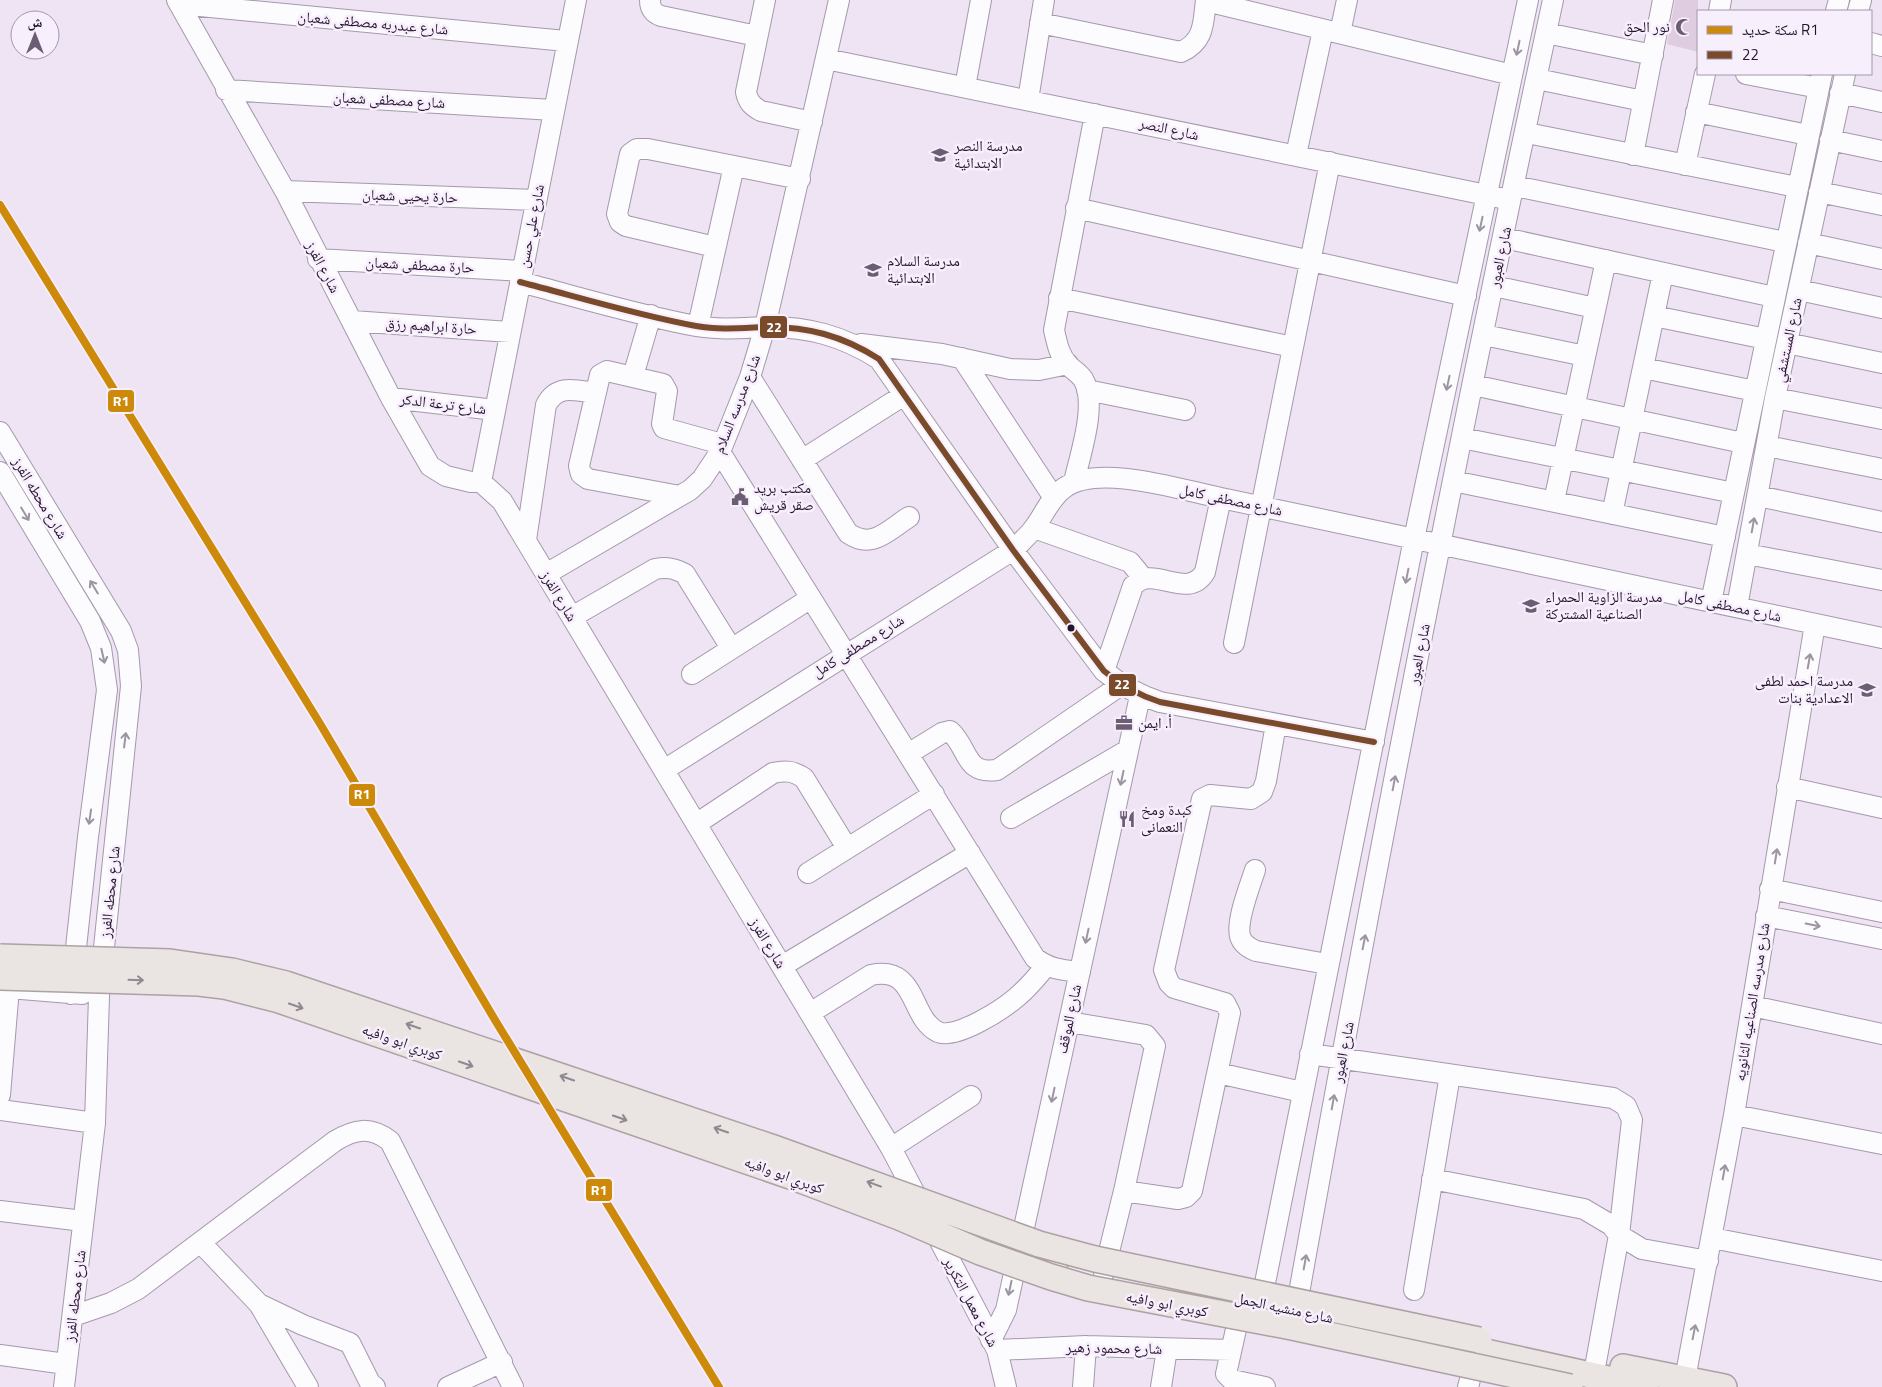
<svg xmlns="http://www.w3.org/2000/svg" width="1882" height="1387" font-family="'Titillium Web','Noto Naskh Arabic',sans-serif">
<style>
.building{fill:#e0cce0}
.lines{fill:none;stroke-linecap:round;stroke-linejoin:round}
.minor-casing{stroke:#a599ac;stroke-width:22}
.major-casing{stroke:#ada1a3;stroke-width:28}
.minor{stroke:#fcfbfd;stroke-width:20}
.major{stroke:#eae5e2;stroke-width:25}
.major-bridge-casing{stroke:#ada1a3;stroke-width:28;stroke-linecap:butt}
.major-bridge{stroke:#eae5e2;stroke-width:25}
.bus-1-casing{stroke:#f8effd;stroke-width:10}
.bus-1{stroke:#7a4b2a;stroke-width:6}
.rail-1-casing{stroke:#f8effd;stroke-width:11}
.rail-1{stroke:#cd8909;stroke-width:8}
.oneway{stroke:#9c94a0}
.oneway2{stroke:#928791}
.bus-dot{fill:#26152f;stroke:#f8effd;stroke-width:2}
.labels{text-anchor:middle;stroke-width:5;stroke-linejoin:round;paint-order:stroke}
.street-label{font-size:15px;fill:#26152f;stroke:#f8effd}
.poi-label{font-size:15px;fill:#26152f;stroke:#f8effd;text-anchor:start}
.line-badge{stroke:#f8effd;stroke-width:2}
.badge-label{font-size:14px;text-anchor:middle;font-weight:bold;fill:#fff}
</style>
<rect width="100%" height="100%" fill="#eee4f4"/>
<path class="building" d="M1675,0H1698V52L1667,44Z"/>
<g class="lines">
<g class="minor-casing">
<path id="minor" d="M177,0L285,191L391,398L430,466L446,476L471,482H481L502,501L891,1148L997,1350L1006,1387
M650,0C650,9 653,13 661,16L757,36
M765,0L746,92C748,102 752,106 761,111L812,122
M1206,1L1512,75
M179,4L566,41
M1719,11L1721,0
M1836,11L1839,0
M1858,11L1861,0
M1040,23L1181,52C1205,41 1203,23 1206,0
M1340,33L1347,0
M1546,33L1653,55
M1871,43L1882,46
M826,59L1501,198
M1746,74L1819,88
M1537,79L1643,101
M965,87L981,0
M226,90L553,110
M1840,93L1882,102
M1028,100L1044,0
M1696,112L1808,135
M1527,133L1797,187
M1830,140L1882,151
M1296,155L1323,30
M1633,155L1663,0
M1685,165L1705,74
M1515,186L1785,242
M285,191L536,200
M1819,192L1882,205
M1076,208L1466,296
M1504,238L1774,297
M1808,243L1882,259
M715,247L626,226L620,222L617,214L630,154L637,149H648L800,179
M318,259L522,271
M520,282C578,297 637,315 696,326C719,330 741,328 764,327C807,326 843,336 879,359L1013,550L1104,671C1122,686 1138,695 1160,702L1374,742
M1494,286L1595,308
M1799,290L1882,308
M1059,298L1293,347
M1654,316L1766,339
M352,321L510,332
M698,326L734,166
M1484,335L1585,356
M1787,343L1882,363
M861,344L942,354L1010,369L1039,370L1068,364
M962,358L1054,498
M1643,368L1755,391
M633,376L651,315
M750,377L848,533C872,550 887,531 909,517
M1473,385L1743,443
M1087,390L1185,410
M391,398L495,410
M1775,398L1882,419
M0,432L121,631L128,650L131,686L99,996L95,1123L64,1387
M1462,438L1734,493
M1767,446L1882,469
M720,452L1035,958C1049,969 1062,970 1080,972
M802,460L904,395
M0,472L90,621L101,648L107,690L88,837L71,994
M1453,481L1725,537
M481,482L576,0
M1074,482C1080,455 1098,403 1083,379C1079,373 1073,370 1068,365C1059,355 1057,343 1054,330L1095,114
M680,496L588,479L581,474L579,466L600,375L607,371L663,384L667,391L662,424L664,428L722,444
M1758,496L1882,522
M1554,501L1606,260
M1612,514L1663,273
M1034,528L1130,562L1139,573L1141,580
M526,540L546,405C557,384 575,390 595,393
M1747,554L1882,580
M546,574L690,490L702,479L720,452L750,377L765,327L839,0
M1711,602L1822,74
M1737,607L1775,398L1845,74
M572,617L655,569C667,567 674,568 685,574L731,648
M1234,643L1330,162
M1104,671L1133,586C1153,563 1187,602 1205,572L1221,498
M692,674L811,598
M908,754L942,733L950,731C969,748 964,775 997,770L1121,685
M664,770L1013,550C1020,543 1028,536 1034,528C1044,515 1050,498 1064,488C1098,463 1181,490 1221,498L1882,638
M1787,787L1882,808
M1011,818L1128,750
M696,824L773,773C786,770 793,771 804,778L847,848
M1255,870C1250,886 1236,920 1240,936C1242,944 1249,948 1256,951L1327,964
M808,873L934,794
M1770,889L1882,912
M1766,916L1882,939
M782,966L970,853
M9,988L82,994
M1752,1006L1882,1034
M810,1013L871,975C918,965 909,1018 938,1032C956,1040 1003,1009 1017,997C1028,988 1037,977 1046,966
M1069,1022L1146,1035L1155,1046L1124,1191L1104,1272
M1310,1054L1613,1098L1626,1106L1632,1120L1619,1235L1596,1362
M1218,1073L1302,1092
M0,1095L9,988
M0,1110L95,1123
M1734,1115L1882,1144
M891,1148L971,1096
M1432,1179L1584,1209L1611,1225L1619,1235L1642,1249L1708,1261
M1124,1191L1178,1199L1186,1197L1192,1191L1230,1013L1225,1003L1174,988L1169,983L1164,970L1202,799L1210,795L1251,799L1262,792L1266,781L1276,724
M0,1211L83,1221
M1712,1238L1882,1271
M201,1243L259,1304L308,1387
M1414,1290L1450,1075
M1243,1298L1226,1374L1232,1380L1265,1387
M1261,1303L1414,539L1528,0
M259,1304L303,1325L350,1343L370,1383L375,1387
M1296,1310C1374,872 1459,435 1553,0
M73,1316L111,1303L138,1289L335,1141C355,1129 370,1126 390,1141L513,1387
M991,1340L1006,1310L1140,696
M997,1350L1086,1346L1231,1350
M0,1355L66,1364
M1685,1379L1734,1115L1815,624
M448,1387L502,1362
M1083,1387L1086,1346
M1161,1387L1167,1349
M1468,1387L1477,1353"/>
</g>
<g class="major-casing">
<path id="major" d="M934,1222L1019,1250L1056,1260
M1449,1344L1645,1387
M1623,1367L1724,1387"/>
</g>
<use href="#minor" class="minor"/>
<use href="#major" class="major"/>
<g class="major-bridge-casing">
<path id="major-bridge" d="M0,957L170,962L232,971L286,984L771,1147L1039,1244L1095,1259L1479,1340
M0,977L199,983L224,986L279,1000L790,1176L899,1217L980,1252L1051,1277L1088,1288L1292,1327L1570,1387"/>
</g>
<use href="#major-bridge" class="major-bridge"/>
<g class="bus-1-casing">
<path id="bus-1" d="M520,282C578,297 637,315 696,326C719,330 741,328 764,327C807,326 843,336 879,359L1013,550L1104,671C1122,686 1138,695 1160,702L1374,742"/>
</g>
<use href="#bus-1" class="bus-1"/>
<g class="rail-1-casing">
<path id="rail-1" d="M0,205L319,722L495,1020L719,1387"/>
</g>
<use href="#rail-1" class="rail-1"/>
</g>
<defs><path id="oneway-shaft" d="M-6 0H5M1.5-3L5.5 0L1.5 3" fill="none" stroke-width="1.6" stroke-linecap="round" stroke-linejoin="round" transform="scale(1.25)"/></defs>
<g class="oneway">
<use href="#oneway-shaft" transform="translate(1518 48) rotate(102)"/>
<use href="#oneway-shaft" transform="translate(1481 224) rotate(102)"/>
<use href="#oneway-shaft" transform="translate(1448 383) rotate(102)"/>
<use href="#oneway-shaft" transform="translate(25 514) rotate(59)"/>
<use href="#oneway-shaft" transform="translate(1753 525) rotate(-80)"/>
<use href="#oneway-shaft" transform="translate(1407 576) rotate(101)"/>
<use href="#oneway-shaft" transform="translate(94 587) rotate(-121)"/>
<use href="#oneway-shaft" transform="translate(103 656) rotate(77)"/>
<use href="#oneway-shaft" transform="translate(1809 661) rotate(-80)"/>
<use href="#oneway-shaft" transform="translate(125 740) rotate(-83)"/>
<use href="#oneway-shaft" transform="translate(1122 778) rotate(102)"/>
<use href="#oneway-shaft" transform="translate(1394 783) rotate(-79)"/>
<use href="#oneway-shaft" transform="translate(90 817) rotate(98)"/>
<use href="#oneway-shaft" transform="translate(1776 856) rotate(-81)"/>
<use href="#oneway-shaft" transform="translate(1813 925) rotate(11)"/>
<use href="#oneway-shaft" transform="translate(1087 936) rotate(102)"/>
<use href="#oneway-shaft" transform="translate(1364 942) rotate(-79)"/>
<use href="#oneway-shaft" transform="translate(1053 1095) rotate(102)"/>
<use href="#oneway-shaft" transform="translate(1333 1102) rotate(-80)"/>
<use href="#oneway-shaft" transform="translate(1724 1172) rotate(-80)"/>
<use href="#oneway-shaft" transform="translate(1305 1262) rotate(-80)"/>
<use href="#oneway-shaft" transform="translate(1010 1288) rotate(102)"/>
<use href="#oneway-shaft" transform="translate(1694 1332) rotate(-79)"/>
</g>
<g class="oneway2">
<use href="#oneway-shaft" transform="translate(136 980) rotate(2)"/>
<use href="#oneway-shaft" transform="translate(296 1006) rotate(19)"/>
<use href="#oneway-shaft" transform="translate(413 1026) rotate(-161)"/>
<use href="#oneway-shaft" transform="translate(466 1064) rotate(19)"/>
<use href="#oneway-shaft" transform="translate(567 1078) rotate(-161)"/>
<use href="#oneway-shaft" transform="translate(620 1118) rotate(19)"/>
<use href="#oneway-shaft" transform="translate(721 1130) rotate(-161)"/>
<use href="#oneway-shaft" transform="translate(874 1184) rotate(-160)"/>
</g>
<defs>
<g id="mosque-bare" transform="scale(1.35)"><path d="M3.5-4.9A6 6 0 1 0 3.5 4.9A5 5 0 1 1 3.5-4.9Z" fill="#6c5d74" stroke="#f8effd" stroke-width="2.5" paint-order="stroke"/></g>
<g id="school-bare" transform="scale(1.35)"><path d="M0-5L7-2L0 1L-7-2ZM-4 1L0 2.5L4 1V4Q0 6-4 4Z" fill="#6c5d74" stroke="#f8effd" stroke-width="2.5" paint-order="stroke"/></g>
<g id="civic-bare" transform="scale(1.35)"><path d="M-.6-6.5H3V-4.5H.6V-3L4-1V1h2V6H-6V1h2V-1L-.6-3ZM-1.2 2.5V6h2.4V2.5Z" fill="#6c5d74" stroke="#f8effd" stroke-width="2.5" paint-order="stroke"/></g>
<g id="office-bare" transform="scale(1.35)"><path d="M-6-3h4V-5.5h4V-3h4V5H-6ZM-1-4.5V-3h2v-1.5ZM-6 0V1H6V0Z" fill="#6c5d74" stroke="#f8effd" stroke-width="2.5" paint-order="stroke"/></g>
<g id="restaurant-bare" transform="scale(1.35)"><path d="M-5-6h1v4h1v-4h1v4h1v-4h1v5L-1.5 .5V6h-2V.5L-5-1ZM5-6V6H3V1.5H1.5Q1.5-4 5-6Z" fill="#6c5d74" stroke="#f8effd" stroke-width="2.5" paint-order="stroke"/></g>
</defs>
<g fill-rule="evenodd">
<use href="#mosque-bare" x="1684" y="27"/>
<use href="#school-bare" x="940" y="155"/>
<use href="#school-bare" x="873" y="270"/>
<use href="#civic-bare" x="740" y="497"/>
<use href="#school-bare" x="1531" y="606"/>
<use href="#school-bare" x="1867" y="690"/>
<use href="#office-bare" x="1124" y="723"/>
<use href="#restaurant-bare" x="1127" y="819"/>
</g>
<circle class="bus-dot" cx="1071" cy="628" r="4.5"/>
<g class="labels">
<g class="street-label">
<text transform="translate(373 23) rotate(5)" y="5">شارع عبدربه مصطفى شعبان</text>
<text transform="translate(389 100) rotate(3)" y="5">شارع مصطفى شعبان</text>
<text transform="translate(1169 129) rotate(12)" y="5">شارع النصر</text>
<text transform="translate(410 196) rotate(2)" y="5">حارة يحيى شعبان</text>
<text transform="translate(531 226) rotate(-79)" y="5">شارع علي حسن</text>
<text transform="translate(1500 257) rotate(-78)" y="5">شارع العبور</text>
<text transform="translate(420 265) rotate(3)" y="5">حارة مصطفى شعبان</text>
<text transform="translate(323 267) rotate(62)" y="5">شارع الفرز</text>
<text transform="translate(431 326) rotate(4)" y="5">حارة ابراهيم رزق</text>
<text transform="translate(1788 340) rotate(-78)" y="5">شارع المستشفي</text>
<text transform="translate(443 404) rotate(7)" y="5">شارع ترعة الدكر</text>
<text transform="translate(737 404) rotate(-69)" y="5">شارع مدرسه السلام</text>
<text transform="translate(40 498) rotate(59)" y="5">شارع محطه الفرز</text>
<text transform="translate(1231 500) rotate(12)" y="5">شارع مصطفى كامل</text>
<text transform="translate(559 596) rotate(59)" y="5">شارع الفرز</text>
<text transform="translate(1730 606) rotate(12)" y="5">شارع مصطفى كامل</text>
<text transform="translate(858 646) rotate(-32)" y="5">شارع مصطفى كامل</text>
<text transform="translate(1419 654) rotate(-79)" y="5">شارع العبور</text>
<text transform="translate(110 892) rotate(-84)" y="5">شارع محطه الفرز</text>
<text transform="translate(768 943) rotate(59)" y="5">شارع الفرز</text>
<text transform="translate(1752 1002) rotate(-81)" y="5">شارع مدرسه الصناعيه الثانويه</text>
<text transform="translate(1069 1019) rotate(-78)" y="5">شارع الموقف</text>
<text transform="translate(402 1042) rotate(19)" y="5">كوبري ابو وافيه</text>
<text transform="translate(1343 1052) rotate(-79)" y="5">شارع العبور</text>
<text transform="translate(784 1175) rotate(20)" y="5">كوبري ابو وافيه</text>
<text transform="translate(75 1296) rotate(-83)" y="5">شارع محطه الفرز</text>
<text transform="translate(971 1302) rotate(62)" y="5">شارع معمل التكرير</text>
<text transform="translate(1167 1304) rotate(11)" y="5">كوبري ابو وافيه</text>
<text transform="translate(1284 1308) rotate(12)" y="5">شارع منشيه الجمل</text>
<text transform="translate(1114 1348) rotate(1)" y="5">شارع محمود زهير</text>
</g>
<g class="poi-label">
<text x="1670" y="32" text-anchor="end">نور الحق</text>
<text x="954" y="151">مدرسة النصر<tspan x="954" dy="17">الابتدائية</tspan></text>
<text x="887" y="266">مدرسة السلام<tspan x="887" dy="17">الابتدائية</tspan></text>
<text x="754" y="493">مكتب بريد<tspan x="754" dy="17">صقر قريش</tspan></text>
<text x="1545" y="602">مدرسة الزاوية الحمراء<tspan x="1545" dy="17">الصناعية المشتركة</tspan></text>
<text x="1853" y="686" text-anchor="end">مدرسة احمد لطفى<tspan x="1853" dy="17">الاعدادية بنات</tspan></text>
<text x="1138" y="728">أ. ايمن</text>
<text x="1141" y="815">كبدة ومخ<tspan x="1141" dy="17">النعمانى</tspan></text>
</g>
</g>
<g class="line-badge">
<rect x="759" y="315" width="29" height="24" rx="5" fill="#7a4b2a"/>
<rect x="107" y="389" width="28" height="24" rx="5" fill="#cd8909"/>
<rect x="1108" y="673" width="29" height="24" rx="5" fill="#7a4b2a"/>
<rect x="348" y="783" width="28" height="24" rx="5" fill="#cd8909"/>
<rect x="585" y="1178" width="28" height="24" rx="5" fill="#cd8909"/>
</g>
<g class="badge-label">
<text x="774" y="332">22</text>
<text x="121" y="406">R1</text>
<text x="1122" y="689">22</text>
<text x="362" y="799">R1</text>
<text x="599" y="1195">R1</text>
</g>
<rect x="1697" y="10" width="175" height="65" fill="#f8effd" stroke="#a498ab"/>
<rect x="1707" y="26" width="25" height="8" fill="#cd8909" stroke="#a498ab"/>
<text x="1742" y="35" font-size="15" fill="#26152f">سكة حديد R1</text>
<rect x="1707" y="51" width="25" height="8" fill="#7a4b2a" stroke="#a498ab"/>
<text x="1742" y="60" font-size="15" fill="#26152f">22</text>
<g transform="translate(35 35)"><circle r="24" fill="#f8effd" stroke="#a498ab"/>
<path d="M0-4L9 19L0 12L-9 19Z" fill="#6c5d74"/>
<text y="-8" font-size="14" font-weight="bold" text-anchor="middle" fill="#26152f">ش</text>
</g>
</svg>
